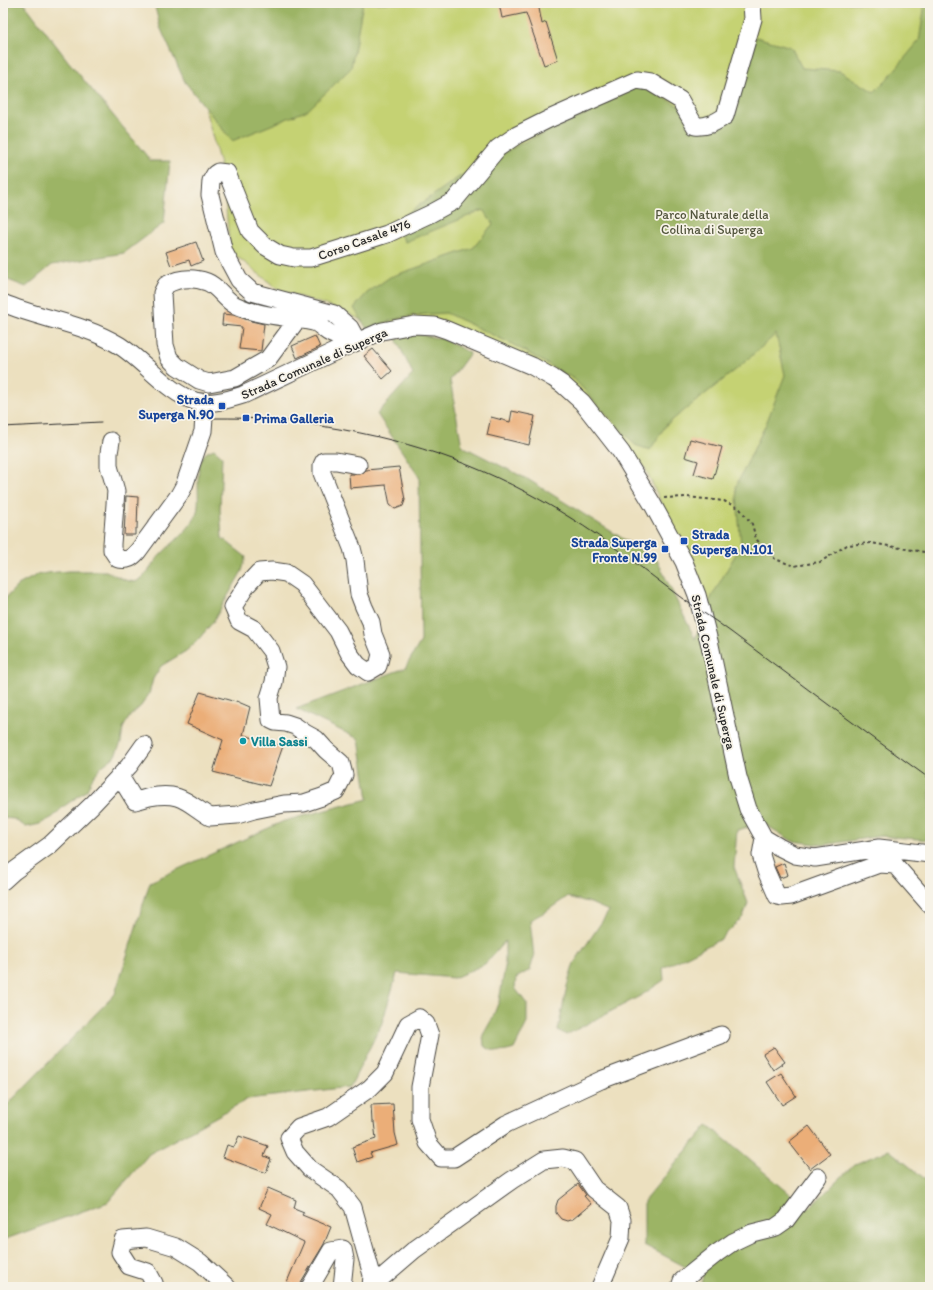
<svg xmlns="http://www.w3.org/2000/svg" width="933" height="1290" font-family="Itim,sans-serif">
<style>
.green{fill:#c5d273;stroke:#787e4f}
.forest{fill:#9cb465;stroke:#647048}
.building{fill:#ebae78}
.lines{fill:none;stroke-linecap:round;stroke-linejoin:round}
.minor-casing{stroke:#484641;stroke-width:19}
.path{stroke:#484641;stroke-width:2;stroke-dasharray:3 3;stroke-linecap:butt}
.minor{stroke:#fff;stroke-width:17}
.tram{stroke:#2b2b2b;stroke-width:1}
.transit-dot{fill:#1a4fb4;stroke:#f7f3e8;stroke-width:1.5}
.culture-dot{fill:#0f9aa8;stroke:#f7f3e8;stroke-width:1.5}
.labels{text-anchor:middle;stroke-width:3.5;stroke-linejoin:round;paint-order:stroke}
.park-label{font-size:13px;fill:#52553d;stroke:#f7f3e8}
.street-label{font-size:13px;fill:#2b2b2b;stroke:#f7f3e8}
.transit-label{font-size:13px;font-weight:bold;fill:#164399;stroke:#f7f3e8;text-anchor:end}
.culture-label{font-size:13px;font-weight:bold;fill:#0d838f;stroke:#f7f3e8;text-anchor:start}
</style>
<rect width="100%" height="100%" fill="#f7f3e8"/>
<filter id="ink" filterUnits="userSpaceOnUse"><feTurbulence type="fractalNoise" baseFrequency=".025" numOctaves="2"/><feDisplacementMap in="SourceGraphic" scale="8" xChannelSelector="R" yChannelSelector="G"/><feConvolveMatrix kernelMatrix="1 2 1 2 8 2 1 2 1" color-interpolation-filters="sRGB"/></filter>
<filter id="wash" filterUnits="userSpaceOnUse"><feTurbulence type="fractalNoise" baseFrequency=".012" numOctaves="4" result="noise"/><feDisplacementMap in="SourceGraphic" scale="16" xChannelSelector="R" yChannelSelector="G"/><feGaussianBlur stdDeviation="0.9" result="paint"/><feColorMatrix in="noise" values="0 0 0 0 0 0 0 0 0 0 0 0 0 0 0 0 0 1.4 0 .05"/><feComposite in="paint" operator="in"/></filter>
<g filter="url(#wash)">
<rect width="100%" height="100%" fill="#ece0bf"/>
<path class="green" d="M177,3H930V774L709,607L645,468L590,406L444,321L373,327L344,311L279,290L230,251L223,176Z"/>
<path class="forest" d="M3,3H24L68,61L151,161H170L164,223L124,253L52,265L26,287L3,278Z
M154,3H363L351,68L308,110L232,141L185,82L160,27Z
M921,3H930V840L881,836L823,845L792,841L763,823L737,830L734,867L748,903L743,917L721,939L663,968L664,980L642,995L566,1035L558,1030L567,986L574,963L609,911L588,902L567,897L545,912L530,920L534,957L530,970L516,978L515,988L527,1004V1023L514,1049C502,1053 495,1053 484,1046L483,1035L492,1019L499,1001L505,967V941L485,964L454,978L397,973L382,1023L350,1087L248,1099L149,1154L108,1202L3,1240V1104H8L115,994L150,882L284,821L368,799L359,739L296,709L405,668L421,641L419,477L377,414L413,374L396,339L416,334L443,339L470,353L450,380L462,446L529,480L657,560L695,639L712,596L741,545L736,486L766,424L785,375L776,334L738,368L666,425L650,450L635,445L574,379L512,344L446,313L414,315L392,320L367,329L354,308L367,293L390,277L473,248L493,224L483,210L405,242L394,223L459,177L524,142L591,112L636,86L652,91L718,128L756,37L791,47L802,68L840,71L874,92L888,78L919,41L924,10Z
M214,449L222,456L220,509L222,538L246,557L242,571L213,622L197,641L186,651L161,666L153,679L149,694L141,706L130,716L123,728L121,743L114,757L102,766L93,777L87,790L63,807L53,817L40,824L26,827L14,819L3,818V601L18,585L37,575L47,573L69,571H106L125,580L135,582C139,580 143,578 145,575C149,571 152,565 156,560C167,546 193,529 197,512C201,497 193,462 206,453C208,451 212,450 214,449Z
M708,1125L808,1209L855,1164L889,1150L930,1183V1287H700L703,1276L644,1245V1201Z"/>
<g id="blocks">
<path class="building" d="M499,3H538L542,24L546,22L558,60L544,65L526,13L502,18Z
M196,242L203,261L191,266L189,260L171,266L166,252Z
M223,314L233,315L251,321L264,324L261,351L239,349L242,327L222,325Z
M315,336L320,347L297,358L292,346Z
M373,349L392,371L383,379L364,356Z
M512,411L535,416L529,445L487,435L491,417L510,422Z
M690,439L722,447L713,479L694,474L698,461L685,457Z
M399,467L405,500L403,506L395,509L390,505L386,485L350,488L349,474H361L366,470Z
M126,496L138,497L137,529H135V535H124Z
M200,692L236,702V701L250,707L243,735L283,746L269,786L213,772L223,740L187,724Z
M784,863L788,875L780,878L775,867Z
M774,1047L785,1062L773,1070L763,1054Z
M781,1073L796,1096L782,1105L767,1082Z
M393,1104L395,1133L398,1145L370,1153L372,1157L357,1162L352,1147L376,1139L374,1122H372L371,1105Z
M809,1126L830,1154L810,1169L789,1142Z
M239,1136L268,1146L264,1156L271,1159L266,1173L223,1157L227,1145L234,1147Z
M578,1184L586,1195L584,1196L591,1204L573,1219L567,1221L561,1219L556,1213V1206L558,1200Z
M268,1188L296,1200L294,1208L304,1212L302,1215L331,1227L324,1244L301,1282L300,1287L287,1282L304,1242L267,1224L272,1214L259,1208Z"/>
</g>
</g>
<g filter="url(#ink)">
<use href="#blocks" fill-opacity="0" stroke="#484641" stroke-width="1"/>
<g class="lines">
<g class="minor-casing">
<path id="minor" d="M3,303C40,319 82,323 117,344C143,359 167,393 195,401C211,405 227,400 243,395L338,350L382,331L414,325L435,326L447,330L532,366L553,378L562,384L582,402L621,452L653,505L684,562L697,595L710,645L738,777L748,809L764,838L779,847L795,855L815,858L879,848L930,854
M297,320L268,359L235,378L209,383L199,380L177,366L169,358L165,345L162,293L166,285C179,278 193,277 207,282C218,286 225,300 235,305C260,317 287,316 313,322C319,323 323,329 328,332C337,338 347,339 357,341
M357,341L350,328L334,314L252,292L239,280L224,252L210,195L211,181L215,174L218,172L227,173L250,231L265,246L280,255L294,258H311L387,234L430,214L454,201L498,148L517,135L549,119L637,80L650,82L680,100L695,126C707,127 715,123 725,116L753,19L752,3
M111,441L109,453V466L116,491L112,544V550L118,559C128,561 132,558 138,551L179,495L184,486L203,431L205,403
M118,777L124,783L135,801C141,800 145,798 150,797C181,791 187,803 210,817L237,815L254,810L284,804L304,803L322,797L336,791L344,775L341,763L326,750L316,739L305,733L295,726L286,723L275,722L271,720L269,698L274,682L276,667L271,651L254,629L239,621L233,607L247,585L259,572L272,571L286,573L302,584L338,631L349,653L358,665L368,672L378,666L381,654L373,634L371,622L364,607L359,594L355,560L352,548L322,473V465L324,461H336L358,465
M764,838L761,855L766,871L777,896L782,897L791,896L879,864L895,865L930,905
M3,881L14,871L50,845L92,805L129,766L144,745
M150,1287L154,1283L148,1272L129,1266L120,1252L123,1240L146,1238L176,1247L200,1262L227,1287
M310,1287L331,1251L343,1249L345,1259L342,1287
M371,1287L372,1275L353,1207L339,1189L310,1169L295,1152L289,1138L299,1127L328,1117L370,1088L385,1073L408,1024L419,1018L426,1024L430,1035L420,1087V1119L428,1143L441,1158H454L506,1124L601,1080L721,1035
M371,1287L414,1250L512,1180L544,1160L563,1158L575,1161L594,1189L618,1208L622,1220L621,1238L600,1287
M680,1287L682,1281L717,1253L733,1242L752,1233L776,1227L786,1220L818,1177"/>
</g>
<path class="path" d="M664,498L687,497L724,501L740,509L752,524L756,539L775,559L794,566L820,562L847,545L871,543L930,553"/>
<use href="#minor" class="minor"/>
<path class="tram" d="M212,418C234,418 256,418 278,420C294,421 311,424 327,427C416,441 493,469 569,517C609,541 645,571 683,599C699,610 715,620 731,632C797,681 863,731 930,779
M3,427L101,422"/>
</g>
</g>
<g class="transit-dot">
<rect x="218" y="402" width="8" height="8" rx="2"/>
<rect x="242" y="414" width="8" height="8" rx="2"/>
<rect x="680" y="537" width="8" height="8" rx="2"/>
<rect x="661" y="545" width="8" height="8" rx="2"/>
</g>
<circle class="culture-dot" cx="243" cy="741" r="4"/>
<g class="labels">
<g class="park-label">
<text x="712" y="219">Parco Naturale della<tspan x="712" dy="15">Collina di Superga</tspan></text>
</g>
<g class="street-label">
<text transform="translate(364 239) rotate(-20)" y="5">Corso Casale 476</text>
<text transform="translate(314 363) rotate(-24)" y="5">Strada Comunale di Superga</text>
<text transform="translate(714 672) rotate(77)" y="5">Strada Comunale di Superga</text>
</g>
<g class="transit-label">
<text x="214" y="404">Strada<tspan x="214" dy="15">Superga N.90</tspan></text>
<text x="254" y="423" text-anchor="start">Prima Galleria</text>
<text x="692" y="539" text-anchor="start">Strada<tspan x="692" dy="15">Superga N.101</tspan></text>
<text x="657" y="547">Strada Superga<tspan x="657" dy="15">Fronte N.99</tspan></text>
</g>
<g class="culture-label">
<text x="251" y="746">Villa Sassi</text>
</g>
</g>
<rect width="933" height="1290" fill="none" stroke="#f7f3e8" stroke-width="16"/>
</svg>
